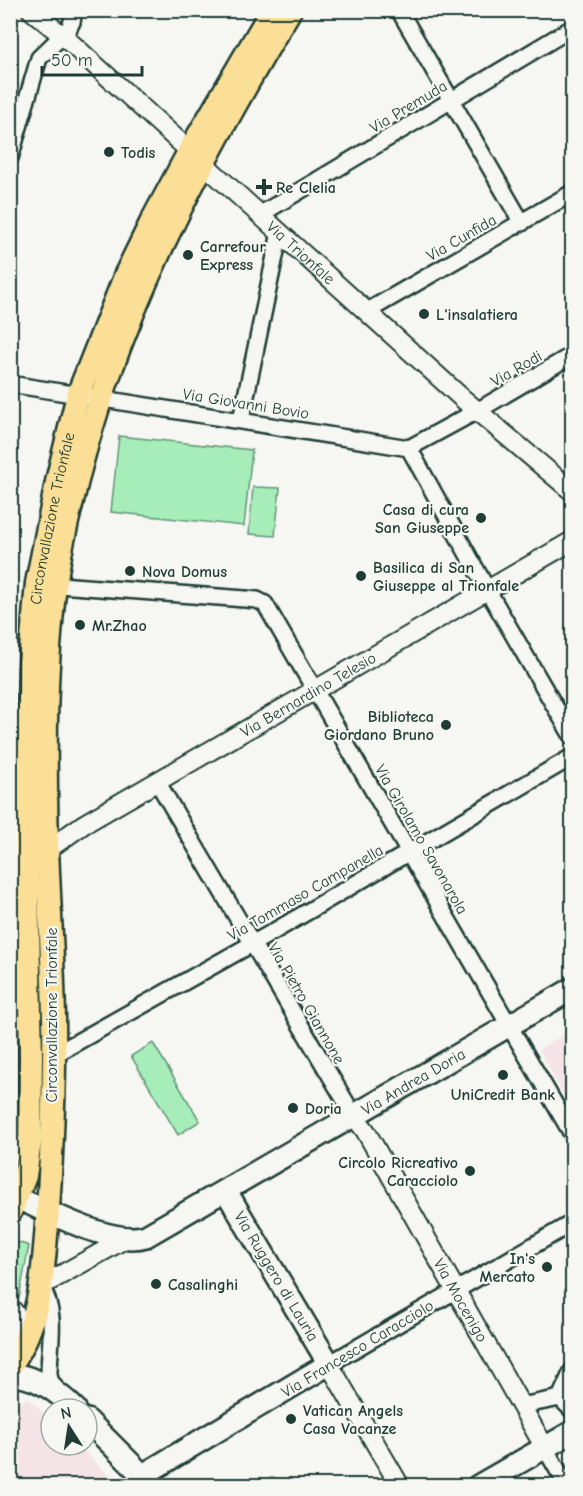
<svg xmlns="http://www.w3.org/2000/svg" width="583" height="1496" font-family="'Comic Neue',sans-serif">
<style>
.built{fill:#f4e3e7}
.green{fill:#a6edba;stroke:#629577;stroke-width:1.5}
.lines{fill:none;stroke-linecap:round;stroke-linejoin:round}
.minor-casing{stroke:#1f3d34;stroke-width:20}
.tertiary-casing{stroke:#1f3d34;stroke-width:22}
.secondary-casing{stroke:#1f3d34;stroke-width:26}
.primary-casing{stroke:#1f3d34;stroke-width:27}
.minor{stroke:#f6f6f2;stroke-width:15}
.tertiary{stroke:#f6f6f2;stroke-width:18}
.secondary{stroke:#f6f6f2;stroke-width:21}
.primary{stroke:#fbdf96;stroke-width:22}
.poi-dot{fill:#1f3d34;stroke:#f6f6f2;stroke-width:2}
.labels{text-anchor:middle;stroke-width:4.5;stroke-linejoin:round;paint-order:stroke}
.street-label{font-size:16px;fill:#1f3d34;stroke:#f6f6f2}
.poi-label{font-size:16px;font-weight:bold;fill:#1f3d34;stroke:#f6f6f2;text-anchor:start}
</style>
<rect width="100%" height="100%" fill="#f6f6f2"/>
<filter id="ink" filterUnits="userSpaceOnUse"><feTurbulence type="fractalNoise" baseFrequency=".0167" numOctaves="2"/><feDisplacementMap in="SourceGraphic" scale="12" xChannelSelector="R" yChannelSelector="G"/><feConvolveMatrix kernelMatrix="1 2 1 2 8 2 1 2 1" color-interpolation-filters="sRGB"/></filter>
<g filter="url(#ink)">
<path class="built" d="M572,1030V1111L539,1049Z
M27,1398L51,1420V1445H77L119,1485H11V1408Z"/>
<path class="green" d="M119,436L252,450L244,526L111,512Z
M253,487L280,488L275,536L249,534Z
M153,1043L200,1121L178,1135L131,1056Z
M15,1241L29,1246L19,1298L11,1293V1248Z"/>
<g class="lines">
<g class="minor-casing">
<path id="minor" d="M399,10L522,223
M10,158L39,58L68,30L72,22L74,10
M261,214L572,28
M366,312L572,193
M10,384L409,448
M241,420L280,232
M409,448L488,591L572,736
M409,448L477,411L572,355
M46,584L245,599L257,600L265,604L572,1134
M158,783L354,1116
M10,873L32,860
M54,1055L266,936L572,757
M41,1286C58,1315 49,1343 49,1374L50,1380L58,1392
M329,1364L572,1223
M560,1398L572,1371
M560,1398L572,1410
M521,1406L560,1398
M545,1448L567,1486"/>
</g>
<g class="tertiary-casing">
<g id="tertiary">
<path id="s1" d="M31,10L63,36L463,399L572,491"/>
<path id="s2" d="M47,850L84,824L572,541"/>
<path id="s3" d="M354,1116L365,1130L545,1448"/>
<path d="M10,1152L30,1141"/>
<path d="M41,1286L125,1239"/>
<path d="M10,1307L18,1317L24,1343"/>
<path d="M329,1364L400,1486"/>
</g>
</g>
<g class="secondary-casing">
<g id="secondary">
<path id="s4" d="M10,1195C45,1209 111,1247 146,1236L572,989"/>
<path d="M10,1375C36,1375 58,1392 75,1409"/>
<path d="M87,1420L152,1485"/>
<path d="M143,1475L329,1364L226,1191"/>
<path d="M478,1486L572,1432"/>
</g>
</g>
<g class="primary-casing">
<g id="primary">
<path id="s5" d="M10,1212L25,1176L30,1141L31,1055L26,845L30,662L37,583L58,477L78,395L126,274L151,223L190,150L272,10"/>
<path d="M10,1366C43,1321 44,1262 48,1209C52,1146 55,1081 54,1018C53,961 49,904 47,847C45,760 44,672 55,585C59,557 65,529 72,501C112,326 198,164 290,10"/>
</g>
</g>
<use href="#minor" class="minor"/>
<use href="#tertiary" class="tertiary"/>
<use href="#secondary" class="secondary"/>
<use href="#primary" class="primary"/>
</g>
</g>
<g class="poi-dot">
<circle cx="109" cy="152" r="6"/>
<path d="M261 178h6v6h6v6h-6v6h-6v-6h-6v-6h6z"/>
<circle cx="188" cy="255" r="6"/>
<circle cx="424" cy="314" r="6"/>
<circle cx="481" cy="518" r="6"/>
<circle cx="130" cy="571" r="6"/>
<circle cx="361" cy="576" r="6"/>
<circle cx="80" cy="625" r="6"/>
<circle cx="446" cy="725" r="6"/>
<circle cx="503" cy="1075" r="6"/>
<circle cx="293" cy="1108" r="6"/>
<circle cx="470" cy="1171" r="6"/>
<circle cx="547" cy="1267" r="6"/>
<circle cx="156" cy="1284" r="6"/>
<circle cx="291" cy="1419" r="6"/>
</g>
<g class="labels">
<g class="street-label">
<text transform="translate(408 106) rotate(-31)" y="6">Via Premuda</text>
<text transform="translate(461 237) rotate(-30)" y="6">Via Cunfida</text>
<text dy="6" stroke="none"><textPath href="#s1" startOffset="363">Via Trionfale</textPath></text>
<text transform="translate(516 368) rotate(-30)" y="6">Via Rodi</text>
<text transform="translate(246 403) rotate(9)" y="6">Via Giovanni Bovio</text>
<text dy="6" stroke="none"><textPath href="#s5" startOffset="699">Circonvallazione Trionfale</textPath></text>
<text dy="6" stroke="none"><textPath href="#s2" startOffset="304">Via Bernardino Telesio</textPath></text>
<text transform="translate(422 839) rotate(60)" y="6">Via Girolamo Savonarola</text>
<text transform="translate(305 892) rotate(-30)" y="6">Via Tommaso Campanella</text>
<text transform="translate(307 1003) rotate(60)" y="6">Via Pietro Giannone</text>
<text transform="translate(51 1015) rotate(-90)" y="6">Circonvallazione Trionfale</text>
<text dy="6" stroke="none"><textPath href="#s4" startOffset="453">Via Andrea Doria</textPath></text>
<text transform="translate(277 1276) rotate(59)" y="6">Via Ruggero di Lauria</text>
<text dy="6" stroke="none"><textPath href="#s3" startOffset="213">Via Mocenigo</textPath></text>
<text transform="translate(357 1348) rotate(-31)" y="6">Via Francesco Caracciolo</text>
</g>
<g class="poi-label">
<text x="121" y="158">Todis</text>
<text x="276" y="193">Re Clelia</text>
<text x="200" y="252">Carrefour<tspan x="200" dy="18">Express</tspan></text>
<text x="436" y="320">L'insalatiera</text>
<text x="469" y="515" text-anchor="end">Casa di cura<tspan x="469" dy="18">San Giuseppe</tspan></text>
<text x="373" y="573">Basilica di San<tspan x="373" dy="18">Giuseppe al Trionfale</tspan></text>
<text x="142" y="577">Nova Domus</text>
<text x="92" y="631">Mr.Zhao</text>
<text x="434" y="722" text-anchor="end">Biblioteca<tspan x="434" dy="18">Giordano Bruno</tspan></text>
<text x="503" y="1100" text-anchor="middle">UniCredit Bank</text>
<text x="305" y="1114">Doria</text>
<text x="458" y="1168" text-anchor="end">Circolo Ricreativo<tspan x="458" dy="18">Caracciolo</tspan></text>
<text x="535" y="1264" text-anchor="end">In's<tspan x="535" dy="18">Mercato</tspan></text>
<text x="168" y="1290">Casalinghi</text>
<text x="303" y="1416">Vatican Angels<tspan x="303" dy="18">Casa Vacanze</tspan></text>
</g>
</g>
<rect width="583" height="1496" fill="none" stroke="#f6f6f2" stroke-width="36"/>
<rect x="18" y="18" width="547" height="1460" fill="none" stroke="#1f3d34" stroke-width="2" filter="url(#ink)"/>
<g transform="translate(69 1427) rotate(348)"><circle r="28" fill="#f6f6f2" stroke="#a0aca6" stroke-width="1.5"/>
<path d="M0-4.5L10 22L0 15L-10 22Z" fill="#1f3d34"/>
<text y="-9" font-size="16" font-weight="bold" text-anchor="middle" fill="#1f3d34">N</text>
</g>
<path d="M42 66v9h100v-9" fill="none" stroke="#1f3d34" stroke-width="3"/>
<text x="51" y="66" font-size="18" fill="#1f3d34" stroke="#f6f6f2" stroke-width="4.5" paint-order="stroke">50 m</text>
</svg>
